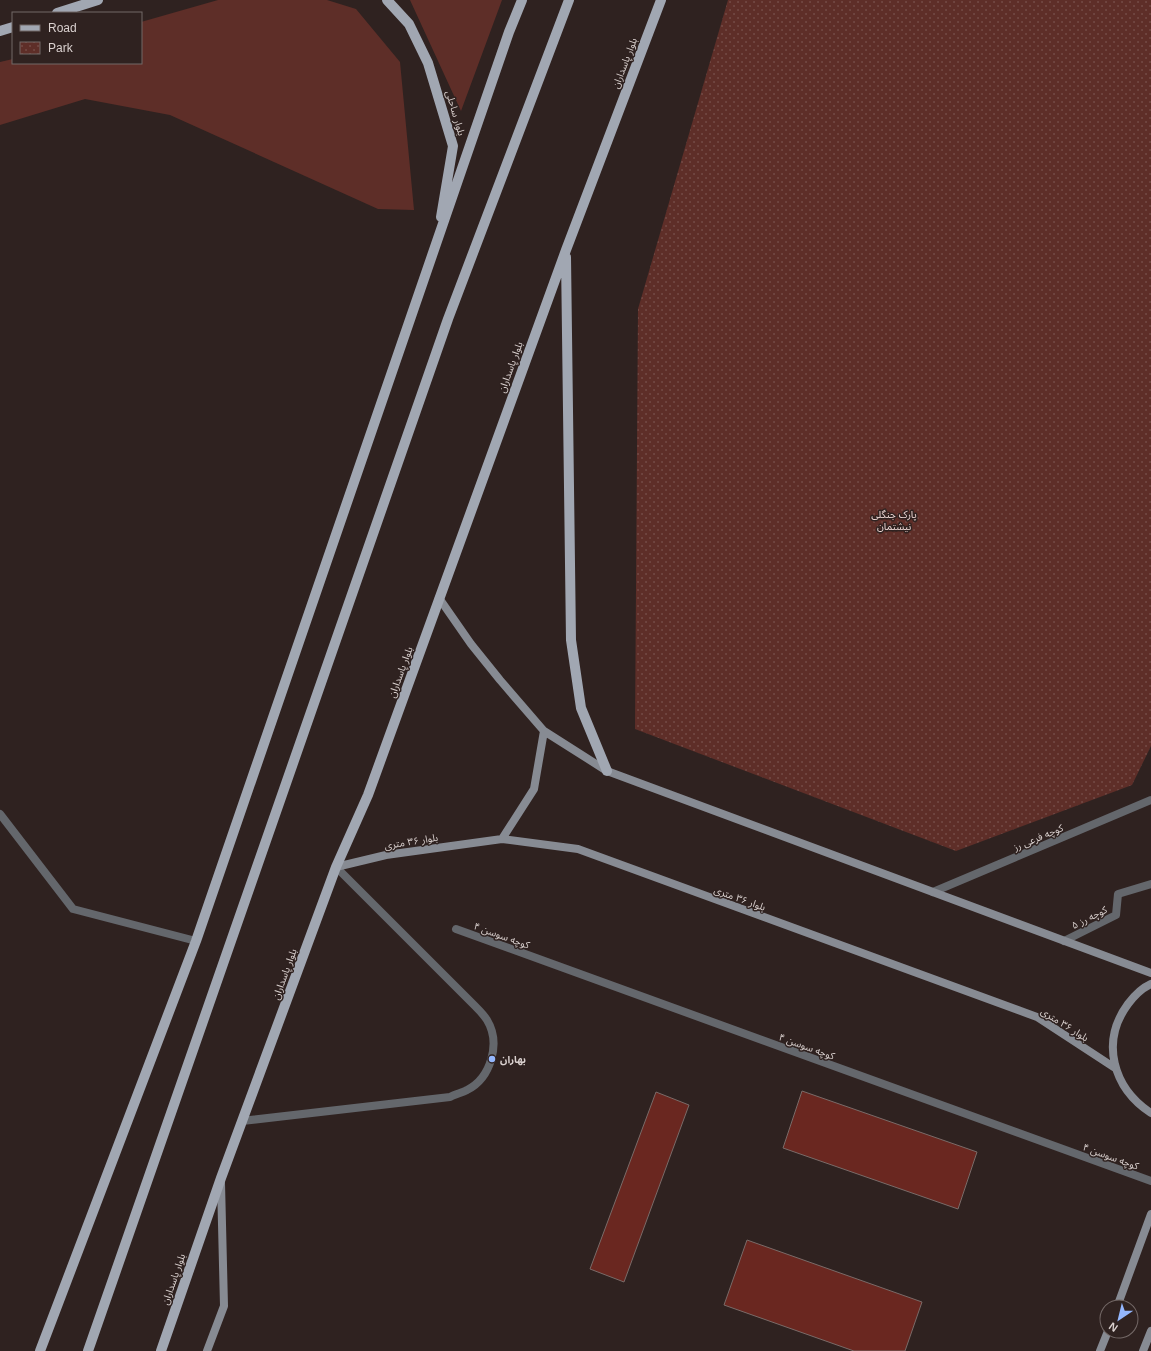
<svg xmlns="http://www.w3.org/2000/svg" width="1151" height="1351" font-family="Helvetica,'Noto Sans Arabic',sans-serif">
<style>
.grass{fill:#5e2e28}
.park{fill:url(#park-dots)}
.building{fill:#6a2720;stroke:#7a6b68}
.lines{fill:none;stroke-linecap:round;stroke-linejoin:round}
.lane{stroke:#64676c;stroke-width:8}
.street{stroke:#64676c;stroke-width:8}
.secondary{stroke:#878b93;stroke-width:8}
.primary{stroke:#a1a7b2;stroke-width:10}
.poi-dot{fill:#94b7fd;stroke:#2f2220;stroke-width:1.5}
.labels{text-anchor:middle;stroke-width:3;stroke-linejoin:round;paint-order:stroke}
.street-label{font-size:10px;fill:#dad1cf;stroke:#2f2220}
.park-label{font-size:10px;fill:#f0d9d6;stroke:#2f2220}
.poi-label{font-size:10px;font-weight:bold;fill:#dad1cf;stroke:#2f2220;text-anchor:start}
</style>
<defs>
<pattern id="park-dots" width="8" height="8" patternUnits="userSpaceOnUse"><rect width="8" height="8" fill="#5e2e28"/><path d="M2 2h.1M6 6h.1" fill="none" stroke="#744b46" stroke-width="1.8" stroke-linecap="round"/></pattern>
</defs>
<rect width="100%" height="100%" fill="#2f2220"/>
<path class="grass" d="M218,0H327L356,9L400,62L414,210L378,209L170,115L85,99L0,125V62L13,59V63H141V22Z
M410,0H502L461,111Z"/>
<path class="park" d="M728,0H1151V746L1132,785L956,851L635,729L638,309Z"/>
<path class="building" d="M802,1091L977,1152L958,1209L783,1148Z
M656,1092L689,1105L624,1282L590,1269Z
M747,1240L922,1302L905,1351H854L724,1305Z"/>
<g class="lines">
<path class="lane" d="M0,814L73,909L196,941
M456,929L1151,1181
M242,1121L450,1097C455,1094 462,1093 467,1090C491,1078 501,1043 487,1020C484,1015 479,1010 475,1006L336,867"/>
<path class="street" d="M933,892L1151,800
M1064,941L1116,915L1118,894L1151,884"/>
<path class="secondary" d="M439,598L471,644L500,680L544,731L607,771L1151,973
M502,839L534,789L544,731
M336,867L386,855L502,839L578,849L1037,1017L1115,1068
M1151,984C1142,988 1134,996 1128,1004C1100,1042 1113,1088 1151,1113
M1117,1307L1151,1214
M207,1351L224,1306L221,1183
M1100,1351L1108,1331
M1143,1351L1151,1331"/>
<path class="primary" d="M387,0L409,24L428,63L453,146L441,217
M57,13L98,0
M0,31L13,27
M566,257L571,640L581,708L607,771
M40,1351L196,941L509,32L522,0
M88,1351L448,319L569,0
M161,1351L221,1178L336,867L368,795L566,250L661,0"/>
</g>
<circle class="poi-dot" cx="492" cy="1059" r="4"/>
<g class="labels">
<g class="street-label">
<text transform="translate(624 63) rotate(-69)" y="4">بلوار پاسداران</text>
<text transform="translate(456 113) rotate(74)" y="4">بلوار ساحلی</text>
<text transform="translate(510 367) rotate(-70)" y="4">بلوار پاسداران</text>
<text transform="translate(400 672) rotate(-70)" y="4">بلوار پاسداران</text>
<text transform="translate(1038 837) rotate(-23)" y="4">کوچه فرعی رز</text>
<text transform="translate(411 841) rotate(-9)" y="4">بلوار ۳۶ متری</text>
<text transform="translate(740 898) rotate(20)" y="4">بلوار ۳۶ متری</text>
<text transform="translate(1089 917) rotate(-27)" y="4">کوچه رز ۵</text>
<text transform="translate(502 935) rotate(20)" y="4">کوچه سوسن ۴</text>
<text transform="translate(284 974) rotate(-70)" y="4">بلوار پاسداران</text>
<text transform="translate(1065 1024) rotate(32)" y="4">بلوار ۳۶ متری</text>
<text transform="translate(807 1046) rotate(20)" y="4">کوچه سوسن ۴</text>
<text transform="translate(1111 1156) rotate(20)" y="4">کوچه سوسن ۴</text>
<text transform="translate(173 1279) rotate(-71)" y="4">بلوار پاسداران</text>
</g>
<g class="park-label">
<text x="894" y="518">پارک جنگلی<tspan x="894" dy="12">نیشتمان</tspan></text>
</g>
<g class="poi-label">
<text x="500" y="1063">بهاران</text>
</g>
</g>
<rect x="12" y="12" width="130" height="52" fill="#2f2220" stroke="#736866"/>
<rect x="20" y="25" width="20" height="6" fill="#a1a7b2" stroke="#736866"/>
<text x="48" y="32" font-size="12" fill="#dad1cf">Road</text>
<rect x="20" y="42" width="20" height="12" fill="url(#park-dots)" stroke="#736866"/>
<text x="48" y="52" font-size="12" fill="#dad1cf">Park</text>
<g transform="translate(1119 1319) rotate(215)"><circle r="19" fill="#2f2220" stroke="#736866"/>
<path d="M0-3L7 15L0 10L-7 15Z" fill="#94b7fd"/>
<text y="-6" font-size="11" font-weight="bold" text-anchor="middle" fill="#dad1cf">N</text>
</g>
</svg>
